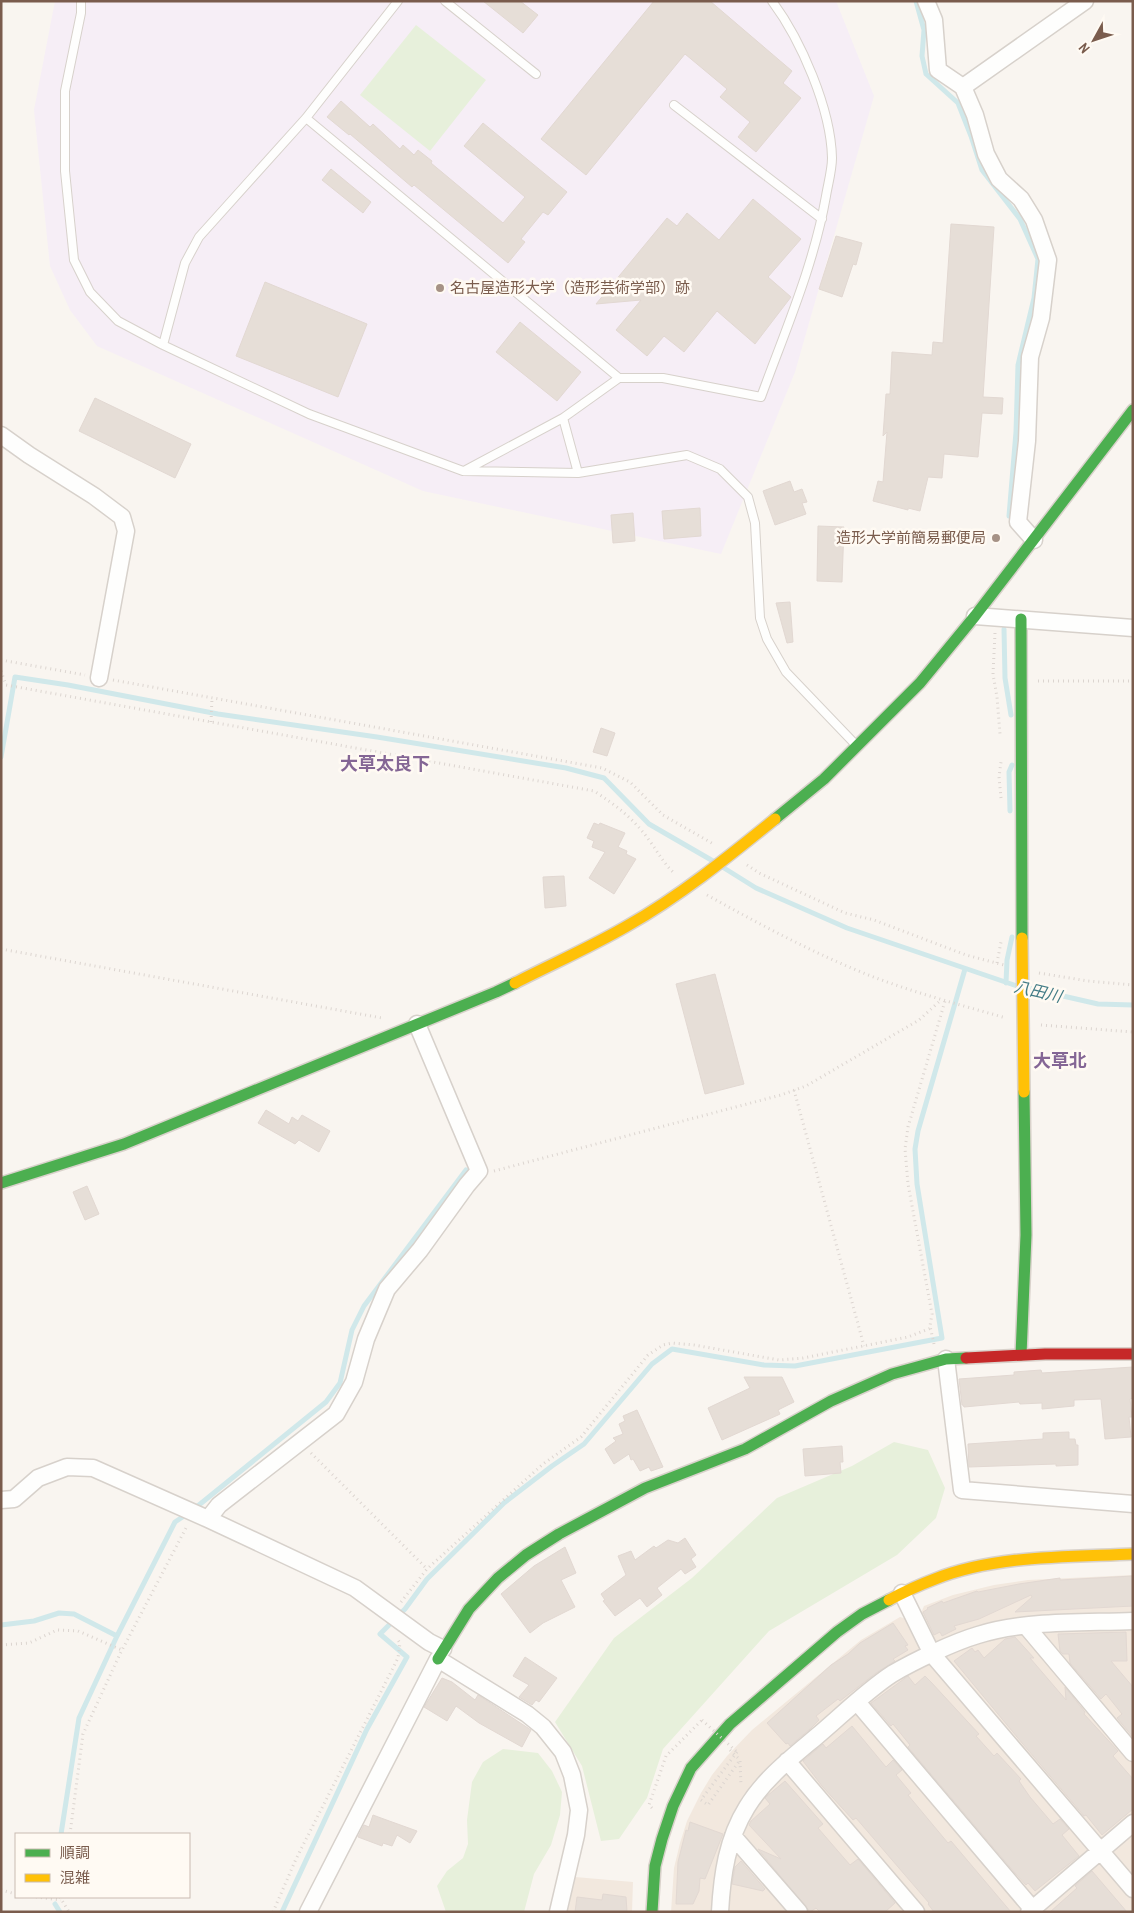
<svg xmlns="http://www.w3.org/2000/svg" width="1134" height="1913" font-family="'Archivo Narrow','Noto Sans JP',sans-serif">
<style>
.residential{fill:#f2e8de}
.education{fill:#f6eef6}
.green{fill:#e7f0db}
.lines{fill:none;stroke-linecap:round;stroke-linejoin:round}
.stream{stroke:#d0e8ea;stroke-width:5}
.building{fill:#e6ded7;stroke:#e2d8d2}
.lane-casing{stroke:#d7d1cb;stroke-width:10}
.street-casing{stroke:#d7d1cb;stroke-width:19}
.fast-casing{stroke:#d9d2cb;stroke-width:14}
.slow-casing{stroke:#d9d2cb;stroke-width:14}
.jam-casing{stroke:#d9d2cb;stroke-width:14}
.path{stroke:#dcd5d0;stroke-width:3;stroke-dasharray:1 4;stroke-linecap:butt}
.lane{stroke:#fefefd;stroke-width:8}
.street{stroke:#fefefd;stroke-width:16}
.fast{stroke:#4caf50;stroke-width:11}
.slow{stroke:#ffc107;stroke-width:11}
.jam{stroke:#c62828;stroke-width:11}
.path-bridge{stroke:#dcd5d0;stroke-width:3;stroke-dasharray:1 4;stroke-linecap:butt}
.poi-dot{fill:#a69286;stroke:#fffaf3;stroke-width:2}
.labels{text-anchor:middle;stroke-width:5;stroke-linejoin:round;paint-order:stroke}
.poi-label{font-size:15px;fill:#7a5c4d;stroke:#fffaf3;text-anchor:start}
.water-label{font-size:16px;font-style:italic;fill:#437c86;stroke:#fffaf3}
.quarter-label{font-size:18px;font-weight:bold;fill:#846695;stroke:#fffaf3}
</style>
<rect width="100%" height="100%" fill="#f9f5f0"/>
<path class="residential" d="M1133,1575V1912H671L674,1868L680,1843L687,1821L701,1793L712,1775L727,1756L752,1730L861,1640L900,1617L907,1619L921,1613L924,1606L953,1595L994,1585L1028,1580Z
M575,1877L633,1882L632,1912H566Z"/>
<path class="education" d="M55,1H836L874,96L795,372L721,554L423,491L97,346L70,310L50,266L34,110Z"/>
<path class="green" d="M416,25L486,80L430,151L360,95Z
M894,1442L928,1450L945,1488L936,1518L897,1555L769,1631L663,1749L647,1798L619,1839L601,1841L582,1766L555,1722L614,1638L692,1578L777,1498L852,1466Z
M503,1749L538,1753L552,1771L562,1792L560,1815L551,1845L534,1874L524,1912H446L437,1886L447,1871L463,1858L468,1844L467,1820L472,1782L483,1762Z"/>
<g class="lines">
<path class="stream" d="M916,1L924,30L922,56L926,74L958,103L971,136L982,170L1020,219L1038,259L1034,298L1018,365L1016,432L1009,516
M1004,629L1005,678L1011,715
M1,757L15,677L68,685L218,714L377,737L566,768L604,778L649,824L713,861
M1010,811L1009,772L1012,765
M724,868L756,888L847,928L1017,986
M1006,983L1007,960L1012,937
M1028,988L1098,1004L1133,1005
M194,1509L326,1402L340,1383L352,1330L364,1306L466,1170
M1,1625L34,1621L59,1613L74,1614L117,1636L175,1522L187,1514
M61,1834L79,1718L117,1636
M55,1904L60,1912
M282,1912L367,1729L407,1657L380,1634L405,1609L427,1579L504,1503L552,1466L584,1444L652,1364L672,1349L764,1365L795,1366L942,1338L917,1184L915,1149L918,1131L965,969"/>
</g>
<path class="building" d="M483,1H520L538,15L523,33Z
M654,1H710L792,71L783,83L801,98L756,152L738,137L750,122L720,97L727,89L685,54L586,175L541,139Z
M341,101L370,127L373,124L400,149L403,145L414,155L418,150L432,161L431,163L503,223L525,197L464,146L483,123L567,192L548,215L543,212L521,239L525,242L508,263L414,185L412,187L350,134L349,135L327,117Z
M331,169L371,202L363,213L322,180Z
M753,199L801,239L768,277L791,297L755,344L717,311L684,352L664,336L647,356L616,330L641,300L596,304L667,218L677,226L687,213L719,240Z
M951,224L994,227L983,397L1003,398L1002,414L982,413L978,457L944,454L942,478L928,477L920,511L908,508V510L873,501L878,481L883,482L887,432L883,436L886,394H890L892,352L932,355L933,342L943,343Z
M836,236L862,243L856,265L853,264L842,297L819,289Z
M265,282L367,324L338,397L236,356Z
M520,322L581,372L557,401L496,352Z
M95,398L191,444L175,478L79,431Z
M790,481L794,492L802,489L807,502L802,503L806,514L775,525L763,491Z
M700,508L701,536L664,539L662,511Z
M633,513L635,541L613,543L611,515Z
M818,526L844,527L842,582L817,581Z
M790,602L793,642L787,643L776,603Z
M601,728L615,733L607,756L593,752Z
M594,823L599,825L600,823L625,833L618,847L627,851L626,854L636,859L614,894L589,878L605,852L592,847L594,841L587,838Z
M564,876L566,906L545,908L543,877Z
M715,974L744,1084L705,1094L676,984Z
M266,1110L289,1124L292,1117L298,1121L302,1115L330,1131L319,1152L299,1140L295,1144L258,1123Z
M87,1186L99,1214L85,1220L73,1192Z
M1133,1367V1398L1130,1399L1132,1417H1129L1131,1437L1105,1439L1101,1399L1074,1400V1406L1042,1409V1403L1020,1404L1019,1402L964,1407L963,1405H962L959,1379L1014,1375V1372L1041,1370L1042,1373Z
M744,1377H782L794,1402L778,1410L780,1414L778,1415L722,1440L708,1408L750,1388Z
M637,1410L663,1467L651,1471L649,1467L640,1471L633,1459L631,1460L629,1454L614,1464L605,1449L616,1441L613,1438L623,1434L619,1424L625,1421L623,1416Z
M1069,1432V1439H1075L1076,1445H1078V1465L1056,1466V1464L969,1467L968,1444L1043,1439V1433Z
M842,1446L843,1462H840L841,1473L805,1476L803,1449Z
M685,1538L696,1555L691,1559L696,1567L685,1574L681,1569L657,1588L662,1595L647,1607L640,1598L615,1616L603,1601L605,1600L601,1594L626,1575L618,1556L631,1551L635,1560L654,1546L656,1548L668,1540L678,1543Z
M565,1547L576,1573L561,1580L575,1607L543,1623L530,1633L501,1594L534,1566Z
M1133,1576V1606L1015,1612L1032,1597L1031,1595L979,1619L954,1626L956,1629L942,1636L940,1632L934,1635L923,1612L928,1609L927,1608L942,1601L943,1603L977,1591L978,1592L1019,1584L1060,1578V1580Z
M893,1623L908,1645L905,1646L908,1650L893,1659L895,1661L876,1673L840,1701L838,1699L816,1716L819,1720L810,1729L790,1746L788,1743L786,1744L767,1723L831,1665L848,1654L860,1643Z
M1126,1632L1127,1661H1111L1133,1687V1737L1117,1718L1122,1714L1106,1694L1101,1699L1070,1663L1069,1654H1063L1060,1651L1058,1634Z
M1015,1637L1034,1658H1030L1066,1700L1065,1687L1085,1712L1084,1714L1118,1751L1113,1756L1133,1779V1809L1102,1835L1086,1815L1084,1816L1017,1737L954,1661L972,1648L975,1652L978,1650L984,1658L1005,1639Z
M525,1657L557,1678L539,1702L536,1700L532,1705L519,1697L529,1685L513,1676Z
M908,1676L915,1685L925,1676L931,1682L979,1734L976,1736L994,1756L997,1753L1021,1779L1019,1781L1030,1797L1053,1824L1060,1819L1069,1829L1062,1835L1079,1856L1035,1891L1028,1883L1026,1885L1015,1873L908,1747L910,1745L893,1724L891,1726L871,1703Z
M442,1678L452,1682L475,1700L478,1695L531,1730L522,1747L479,1723L456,1706L447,1721L424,1707Z
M852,1726L886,1767L893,1760L902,1770L896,1775L911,1793L908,1795L948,1843L951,1841L1011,1912H934L928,1904L929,1903L856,1818L853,1820L822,1786L803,1761L823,1744L826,1748Z
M785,1781L823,1824L818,1828L850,1865L858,1859L895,1903L885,1912H820L816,1908L810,1912L758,1849L781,1859L749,1825L751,1821L770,1804L765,1798L767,1796Z
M373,1815L381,1818L417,1831L410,1843L397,1835L392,1846L383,1843L382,1846L358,1837L364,1825L369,1827Z
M690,1822L723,1834L705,1879L700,1878L699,1891L693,1904H676L678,1862L686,1830L688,1831Z
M741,1861L765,1889L763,1891L732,1884L735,1867Z
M1092,1871L1127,1912H1050L1077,1888L1075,1886Z
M603,1894L626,1897L627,1912H575L577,1897L602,1900Z"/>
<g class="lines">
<g class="lane-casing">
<path id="lane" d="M81,1V13L65,91V171L74,260L90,292L118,321L163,345L309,414L463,471L578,473L687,455L720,469L748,497L755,523L760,618L767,639L786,672L855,744
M445,1L536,74
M674,105L822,219
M306,118L619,378
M163,345L185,263L199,237L306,118L398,1
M464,471L563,418
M578,473L563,418L619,378H663L761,397C785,331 814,265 826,196C828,184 832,170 832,158C831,109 801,40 772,1"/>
</g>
<g class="street-casing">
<path id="street" d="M926,1L934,20L938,70L963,87L975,115L986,154L999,179L1021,199L1034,220L1048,260L1041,318L1030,357L1027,441L1018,522L1034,540
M963,87L1085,1
M1,435L29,455L94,496L122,517L126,531L99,678
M975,616L1133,628
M946,1359L962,1490L1133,1504
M1,1500L14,1499L38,1478L67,1467L93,1468L208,1519L355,1588L429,1642L443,1649
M208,1519L219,1505L336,1414L354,1382L366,1339L387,1289L420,1250L467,1185L479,1171L417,1024
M902,1593L932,1654L1133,1889
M1026,1626L1133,1753
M857,1702L1035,1912
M787,1761L916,1912
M733,1836L799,1912
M308,1912L438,1659L527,1714L543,1727L563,1752L572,1775L579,1810L576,1835L558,1912
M720,1912C722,1875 727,1839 747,1807C764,1779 791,1758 816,1737C840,1717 866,1691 892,1674C914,1661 954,1642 978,1635C1026,1620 1083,1623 1133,1621
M1029,1912L1133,1823"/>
</g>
<g class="fast-casing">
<path id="fast" d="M1021,619L1022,938
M775,819L824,779L920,683L975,616L1133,410
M1,1183L124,1144L496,992L515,983
M1021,1355L1026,1235L1024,1092
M438,1659L469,1609L498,1578L526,1555L559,1534L645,1488L745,1449L831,1401L892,1374L946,1359L966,1358
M652,1912L655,1866L662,1839L673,1806L691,1768L730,1724L837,1632L862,1614L889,1600"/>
</g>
<g class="slow-casing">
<path id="slow" d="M1022,938L1024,1092
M515,983C552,964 591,947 627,926C680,896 728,857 775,819
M889,1600C904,1592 919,1585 935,1579C995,1555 1069,1557 1133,1554"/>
</g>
<g class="jam-casing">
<path id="jam" d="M966,1358L1045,1354H1133"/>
</g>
<path class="path" d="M995,633L993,674L997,697L1000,734
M1,660L85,675
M1,671L6,685L594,791C617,806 633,818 649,840C658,852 664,864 675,874
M113,680L602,768L630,782L663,815L715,845
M1038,681H1133
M211,722L212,698
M1001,798L999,777L1001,762
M747,865L759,873L845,913L874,920L966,955L1004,965
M707,895C761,925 815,954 871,976C915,993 961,1005 1006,1018
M1,949L382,1018
M997,963L1001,942
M1039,973L1088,981L1133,985
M1041,1025L1133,1032
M794,1090L864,1346
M494,1171L781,1095L806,1086L919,1020L941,1000
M934,1344L930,1326L932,1314L908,1184L905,1149L908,1127L945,1001
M311,1453L427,1569
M401,1602L427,1569L543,1464L581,1437L648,1355L663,1345L672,1343L694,1345L779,1360L803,1358L908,1337L931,1328
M1,1645L29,1643L57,1630L78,1631L122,1650
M730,1750L740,1760
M737,1752L701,1800L708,1805L740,1760L741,1786
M652,1808L649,1805L666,1756L702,1720
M70,1834L83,1734L120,1654L187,1526
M1,1890L16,1894
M36,1897L61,1900
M60,1897L69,1912
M273,1912L296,1859L398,1658L400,1643L398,1640"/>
<use href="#lane" class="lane"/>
<use href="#street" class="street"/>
<use href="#fast" class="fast"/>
<use href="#slow" class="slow"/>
<use href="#jam" class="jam"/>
<path class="path-bridge" d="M702,1720L737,1752"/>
</g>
<g class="poi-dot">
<circle cx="440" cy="288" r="5"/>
<circle cx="996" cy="538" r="5"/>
</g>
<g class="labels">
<g class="poi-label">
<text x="450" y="293">名古屋造形大学（造形芸術学部）跡</text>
<text x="986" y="543" text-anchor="end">造形大学前簡易郵便局</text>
</g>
<g class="water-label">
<text transform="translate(1038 991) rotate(13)" y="6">八田川</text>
</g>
<g class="quarter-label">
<text x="385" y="770">大草太良下</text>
<text x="1060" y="1067">大草北</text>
</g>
</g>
<rect width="1134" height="1913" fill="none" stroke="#7a5c4d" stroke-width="5"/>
<rect x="15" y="1833" width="175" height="65" fill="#fffaf3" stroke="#cabbb1"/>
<rect x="25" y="1849" width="25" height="8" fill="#4caf50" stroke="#cabbb1"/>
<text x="60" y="1858" font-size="15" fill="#7a5c4d">順調</text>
<rect x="25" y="1874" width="25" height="8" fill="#ffc107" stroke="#cabbb1"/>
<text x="60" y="1883" font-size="15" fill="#7a5c4d">混雑</text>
<g transform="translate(1094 40) rotate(230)" stroke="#fffaf3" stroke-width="4" paint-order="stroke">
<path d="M0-4L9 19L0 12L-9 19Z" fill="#7a5c4d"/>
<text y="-8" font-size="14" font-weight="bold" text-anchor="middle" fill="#7a5c4d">N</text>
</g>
</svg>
